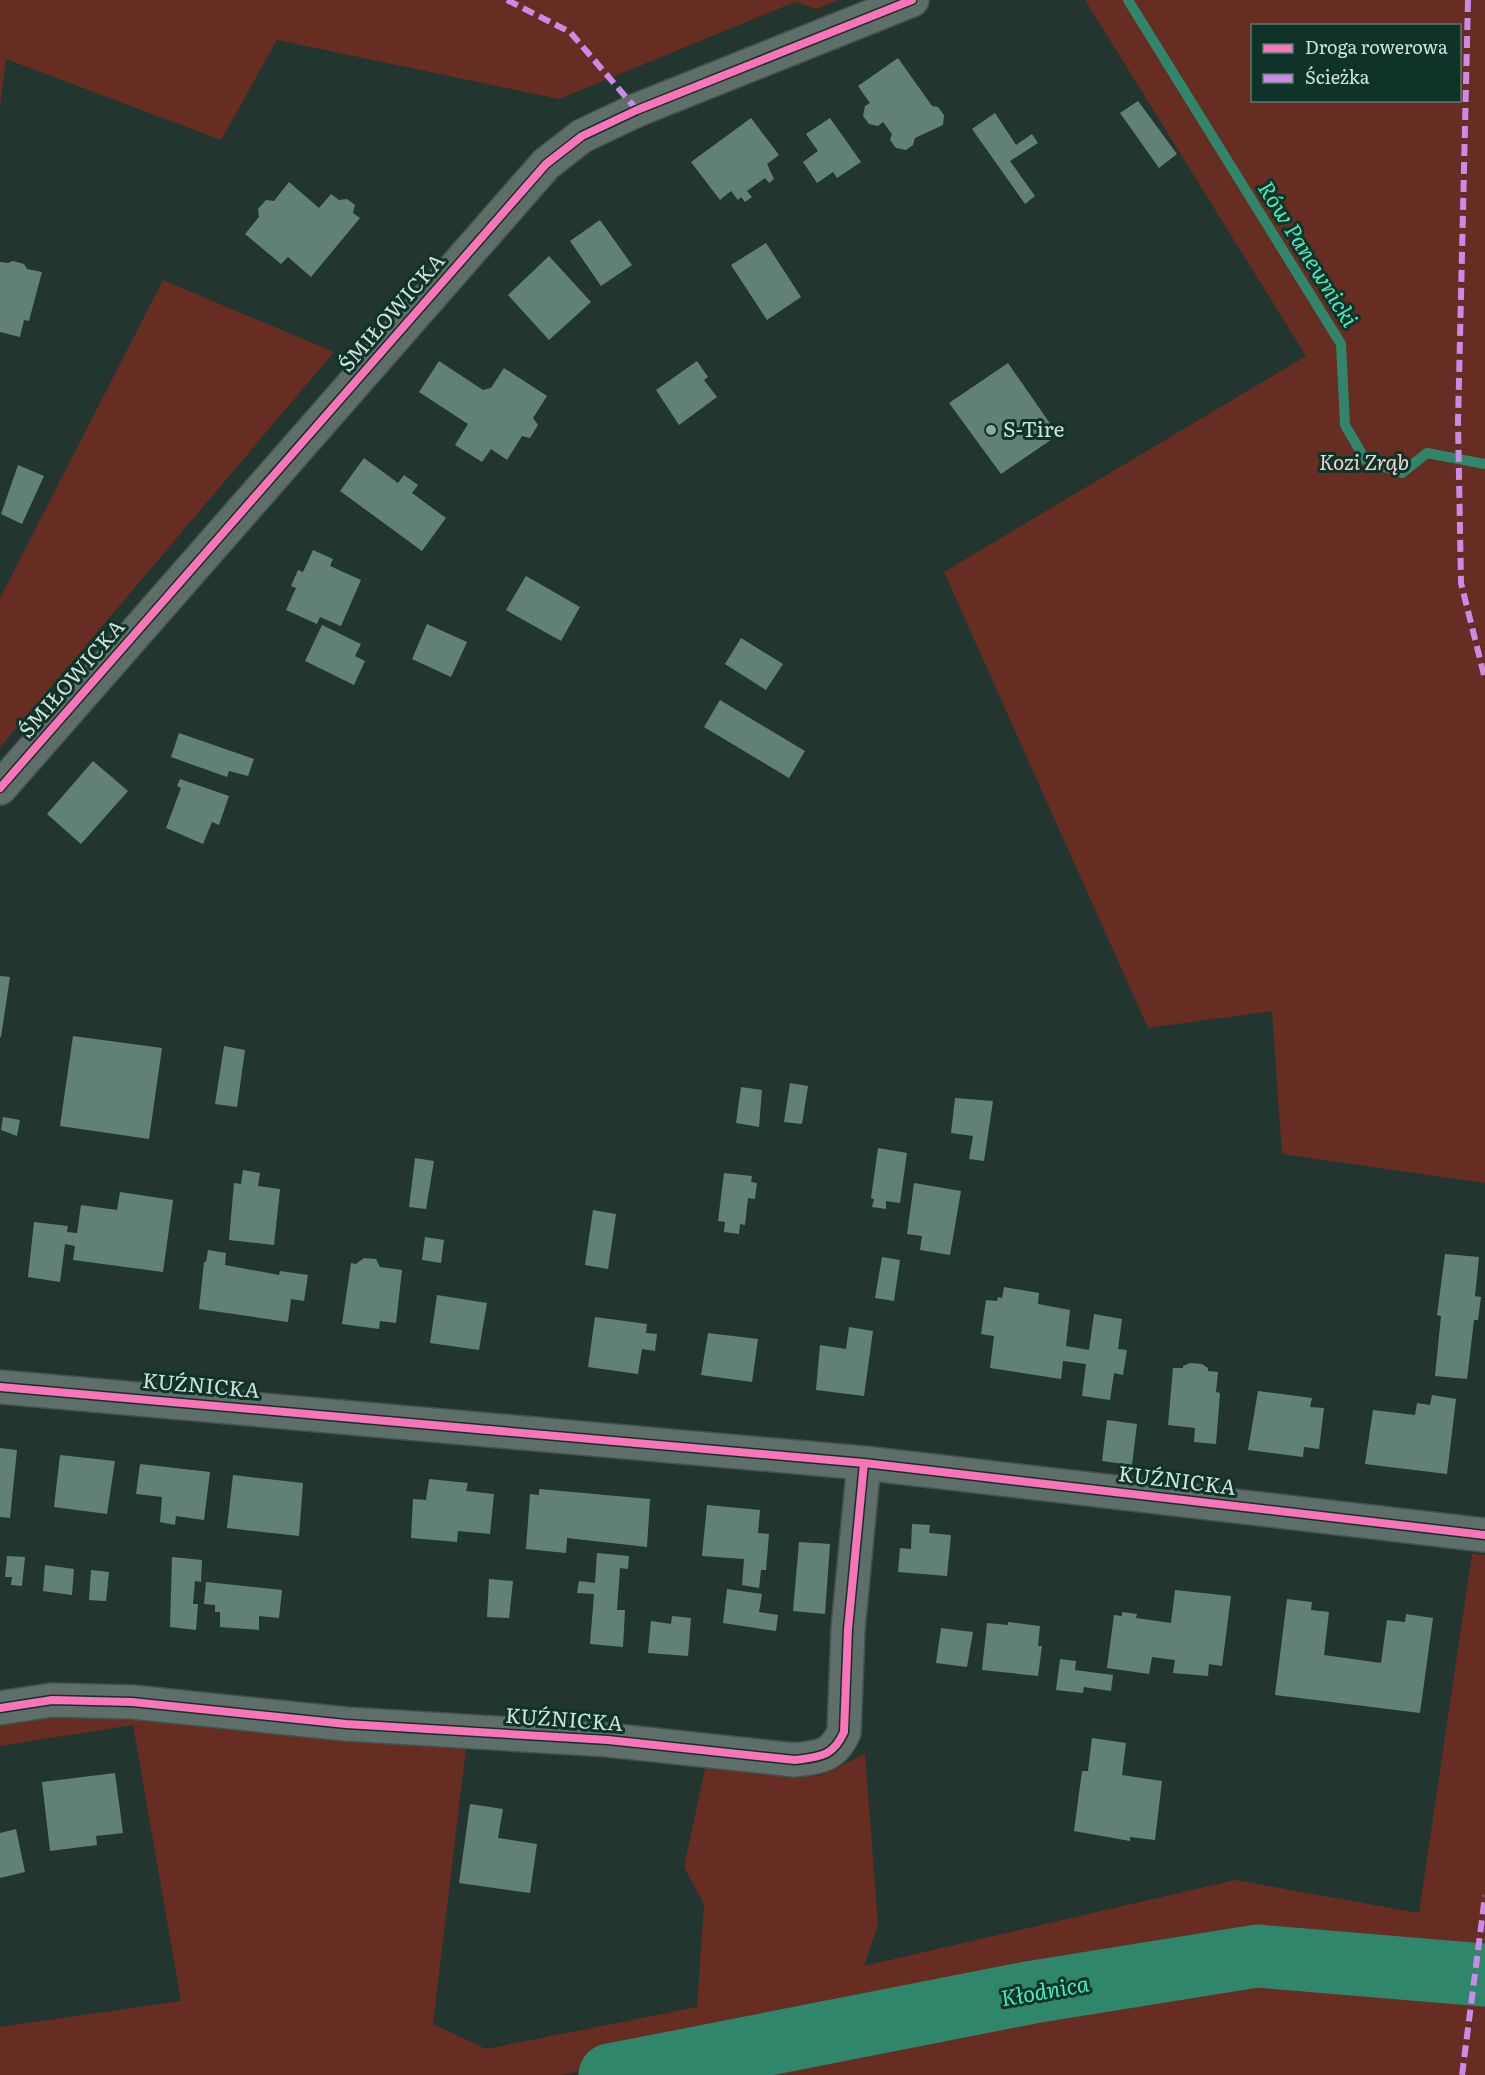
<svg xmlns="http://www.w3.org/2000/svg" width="1485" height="2075" font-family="Literata,serif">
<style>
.green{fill:#672c22;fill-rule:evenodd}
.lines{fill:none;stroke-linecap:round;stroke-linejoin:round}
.stream{stroke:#2f866a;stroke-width:10}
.river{stroke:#2f866a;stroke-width:63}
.building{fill:#628176}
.street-casing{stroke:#42534d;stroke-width:36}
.street{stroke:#5e6e68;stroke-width:33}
.quiet{stroke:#ca8be6;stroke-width:6;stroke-dasharray:12 6;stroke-linecap:butt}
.cycleway-casing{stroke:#0f3328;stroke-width:11}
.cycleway{stroke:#fb73b8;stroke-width:8}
.poi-dot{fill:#92a69e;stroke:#0f3328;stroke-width:2}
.labels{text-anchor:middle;stroke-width:6;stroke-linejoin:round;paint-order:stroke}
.street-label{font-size:21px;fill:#cfe3da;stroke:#0f3328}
.poi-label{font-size:21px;fill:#cfe3da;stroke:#0f3328;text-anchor:start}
.park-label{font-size:21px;font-style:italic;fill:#efd4cf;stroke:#0f3328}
.water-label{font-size:22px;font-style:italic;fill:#44edbb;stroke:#0f3328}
</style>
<rect width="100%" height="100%" fill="#22362f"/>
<path class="green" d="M0,0H839L817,9L795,2L559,99L277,40L221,140L6,59L0,107Z
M1085,0H1485V1183L1282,1154L1272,1011L1148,1028L944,572L1306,356ZM1252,26H1460V100H1252Z
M163,280L334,352L0,747V598Z
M1472,1554L1485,1555V1962L1272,1940L1131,1960L561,2075H0V2027L181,2001L133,1725L0,1746V1722L5,1718L99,1715L466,1748L433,2024L486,2049L697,2007L704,1904L684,1867L706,1764L820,1776L865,1754L878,1924L864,1966L1235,1880L1419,1913Z
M1235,1971L1348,1973L1485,1985V2075H669L1142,1982Z"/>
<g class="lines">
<path class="stream" d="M1128,0L1341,344L1345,425L1366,461L1402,473L1427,453L1485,464"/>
<path class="river" d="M610,2075L1033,1992L1257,1956L1485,1975"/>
</g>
<path class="building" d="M898,58L932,106L938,107L944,115L943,125L915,138L913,145L906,150L896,148L890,140L892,134L883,122L878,126L869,124L863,116L865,106L870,103L858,86Z
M1138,101L1177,154L1159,168L1120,113Z
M995,113L1016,145L1032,134L1038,143L1010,161L1035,196L1025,204L972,129Z
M751,118L779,155L767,164L774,179L769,183L765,178L747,191L752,197L745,202L741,197L738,200L731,191L720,200L691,162Z
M830,118L861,162L837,178L833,172L817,183L803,162L818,151L806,134Z
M289,182L319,208L331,194L339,200L347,199L355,205L353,213L360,218L311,277L288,257L281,264L245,234L259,217L258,209L266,200L274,201Z
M600,220L632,265L601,286L570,241Z
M766,243L801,297L767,320L731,265Z
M549,256L591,302L549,340L508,295Z
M13,261L24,264L27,269L42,272L29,321L24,320L20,337L0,332V262L8,263Z
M439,361L483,390L491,388L504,368L547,396L533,418L538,425L530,438L522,436L507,460L491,449L482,462L455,445L468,424L419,392Z
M697,361L708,377L704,380L717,397L679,425L656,390Z
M1008,363L1058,435L1001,474L949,403Z
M364,458L398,483L404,475L418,485L412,493L446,518L422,551L340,491Z
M18,465L44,476L22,524L1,514Z
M313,550L333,559L330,566L361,580L341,626L320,617L317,624L286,610L296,588L291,586L298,570L303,572Z
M526,576L580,607L561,641L506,610Z
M427,624L467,642L451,677L412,659Z
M322,625L361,644L355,656L365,661L354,685L305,661Z
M741,638L783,664L766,690L725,664Z
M720,700L805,751L789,778L704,727Z
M179,733L254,759L248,776L229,771L227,777L171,757Z
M93,761L128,791L81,844L47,814Z
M180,779L229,796L219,825L212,822L203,844L166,828L181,788L177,786Z
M0,976L10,977L1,1037H0Z
M73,1036L162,1048L149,1139L60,1126Z
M224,1046L245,1050L237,1107L215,1104Z
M790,1083L808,1086L802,1124L784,1122Z
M741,1087L762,1090L759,1127L736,1123Z
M955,1098L993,1101L984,1161L969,1159L973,1136L951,1133Z
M3,1117L20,1120L17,1136L1,1130Z
M878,1148L907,1153L900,1203L886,1201V1209L872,1207L874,1199L871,1198Z
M415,1158L434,1161L426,1209L409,1207Z
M243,1170L260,1173L258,1186L280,1189L274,1245L229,1240L234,1183L241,1184Z
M724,1173L752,1176L751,1182L757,1183L755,1199L748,1198L745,1225L740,1224L739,1234L724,1232L725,1222L718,1221Z
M914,1183L961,1191L950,1255L920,1250L922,1236L907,1234Z
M120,1192L173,1200L163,1272L73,1260L75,1246L65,1244L60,1282L28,1277L34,1222L68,1226L67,1232L77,1233L81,1205L117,1210Z
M593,1210L616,1214L608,1269L585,1265Z
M425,1237L444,1240L441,1263L422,1260Z
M208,1250L226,1253L225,1265L279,1275L280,1271L308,1275L304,1301L291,1299L288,1322L199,1309L204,1262H206Z
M1445,1254L1479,1257L1475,1296L1481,1297L1478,1320H1474L1467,1379L1435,1376L1441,1316L1437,1315Z
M882,1257L900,1260L894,1301L875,1298Z
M364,1258L376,1259L380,1267L402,1270L396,1323L380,1321L379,1329L342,1324L351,1263L356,1264Z
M1004,1287L1039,1293L1038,1304L1070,1310L1066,1346L1089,1350L1094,1314L1122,1319L1118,1349L1127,1350L1123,1375L1114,1373L1110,1400L1082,1396L1086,1364L1063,1361L1061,1379L990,1368L994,1336L981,1334L986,1300L997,1301L998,1297L1002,1298Z
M437,1295L487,1303L479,1350L430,1343Z
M595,1317L647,1324L646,1333L657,1334L655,1351L642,1349L638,1374L588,1367Z
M849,1327L873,1331L864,1396L816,1390L820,1345L846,1349Z
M708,1333L758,1339L752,1382L701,1375Z
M1190,1363L1202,1364L1208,1368V1371L1218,1372L1216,1392L1220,1393L1216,1444L1194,1442L1195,1428L1168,1425L1173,1368H1183V1366Z
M1258,1391L1312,1398L1310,1407L1324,1408L1319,1449L1304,1447L1303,1457L1248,1450Z
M1432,1395L1456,1399L1447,1474L1365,1464L1373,1410L1415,1415L1417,1403L1430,1405Z
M1107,1420L1137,1424L1132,1465L1102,1461Z
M0,1448L17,1450L10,1518L0,1517Z
M60,1455L115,1461L107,1514L54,1507Z
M140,1464L210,1472L204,1520L176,1516L175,1525L160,1522L162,1497L136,1494Z
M233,1475L303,1483L299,1536L227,1528Z
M429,1479L468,1483L466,1491L494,1494L490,1534L458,1531L457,1542L411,1538L413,1499L426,1500Z
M539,1489L650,1499L647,1547L567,1538L566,1553L526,1549L530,1494L539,1495Z
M707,1505L760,1510L758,1533L769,1534L766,1570H761L759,1588L742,1585L744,1559L702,1556Z
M912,1524L930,1525L929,1533L951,1535L947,1576L898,1572L900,1548L911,1549Z
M799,1542L830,1544L825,1614L793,1611Z
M597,1553L629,1556L628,1569L620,1568L617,1610H625L623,1647L590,1644L594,1594L577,1593L579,1581L595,1583Z
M7,1556L25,1557L22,1586L11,1585L12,1577H5Z
M172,1557L202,1560L201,1582L195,1581L193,1604H198L196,1630L170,1627Z
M45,1565L74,1569L72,1595L43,1591Z
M91,1570L109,1572L106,1601L89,1600Z
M489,1579L513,1581L509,1618L487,1617Z
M206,1582L282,1590L279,1618L259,1616V1630L220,1627V1612H215V1605L204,1604Z
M727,1589L762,1594L759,1612L778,1615L776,1631L723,1623Z
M1175,1590L1231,1596L1222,1666L1209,1664L1208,1676L1173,1673L1175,1660L1152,1657L1149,1674L1107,1668L1114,1615L1122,1616V1612L1137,1614L1136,1618L1171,1623Z
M1287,1599L1312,1602L1311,1610L1329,1612L1324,1655L1381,1663L1387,1620L1405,1622L1406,1614L1433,1618L1420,1713L1275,1695Z
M672,1616L691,1618L688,1656L648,1653L651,1621L671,1624Z
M1008,1622L1040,1626L1038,1646H1042L1038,1676L982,1670L987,1623L1008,1625Z
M941,1628L973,1632L967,1667L936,1663Z
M1060,1659L1076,1661L1075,1670L1113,1675L1111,1691L1084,1687L1083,1693L1056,1690Z
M1092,1738L1126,1743L1122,1775L1162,1781L1155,1840L1130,1837V1841L1074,1831L1082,1771H1088Z
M115,1773L123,1833L96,1836L97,1845L50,1851L42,1782Z
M470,1804L503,1809L498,1838L537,1844L530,1893L459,1883Z
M16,1829L25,1872L0,1878V1833Z"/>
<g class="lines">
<g class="street-casing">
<path id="street" d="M0,788L546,164L582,136L637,110L912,0
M0,1387L864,1463L1485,1535
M0,1708L52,1700L132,1702L346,1724L608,1740L795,1760C819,1757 833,1757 844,1732L848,1629L864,1463"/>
</g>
<use href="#street" class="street"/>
<path class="quiet" d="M507,0L570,32L637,110
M1468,0L1458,422L1461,583L1485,679
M1462,2075L1485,1896"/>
<g class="cycleway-casing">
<path id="cycleway" d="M0,788L546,164L582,136L637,110L912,0
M0,1387L864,1463L1485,1535
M0,1708L52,1700L132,1702L346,1724L608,1740L795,1760C819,1757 833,1757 844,1732L848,1629L864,1463"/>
</g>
<use href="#cycleway" class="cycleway"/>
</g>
<circle class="poi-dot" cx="991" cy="430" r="6"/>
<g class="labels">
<g class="street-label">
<text transform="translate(392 313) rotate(-49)" y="7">ŚMIŁOWICKA</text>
<text transform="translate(72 679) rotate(-49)" y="7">ŚMIŁOWICKA</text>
<text transform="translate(201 1386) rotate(5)" y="7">KUŹNICKA</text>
<text transform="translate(1177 1481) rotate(7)" y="7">KUŹNICKA</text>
<text transform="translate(564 1720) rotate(4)" y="7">KUŹNICKA</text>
</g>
<g class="poi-label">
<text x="1003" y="437">S-Tire</text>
</g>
<g class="park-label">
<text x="1364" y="470">Kozi Zrąb</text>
</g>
<g class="water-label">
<text transform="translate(1308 254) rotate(58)" y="8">Rów Panewnicki</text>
<text transform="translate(1045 1991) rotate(-10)" y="8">Kłodnica</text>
</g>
</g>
<rect x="1251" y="24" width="210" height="78" fill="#0f3328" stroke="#5c796f" stroke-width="1.5"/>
<rect x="1263" y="44" width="30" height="9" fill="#fb73b8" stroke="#5c796f" stroke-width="1.5"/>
<text x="1305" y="54" font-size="18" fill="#cfe3da">Droga rowerowa</text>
<rect x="1263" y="74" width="30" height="9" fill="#ca8be6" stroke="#5c796f" stroke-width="1.5"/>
<text x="1305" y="84" font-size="18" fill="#cfe3da">Ścieżka</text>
</svg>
